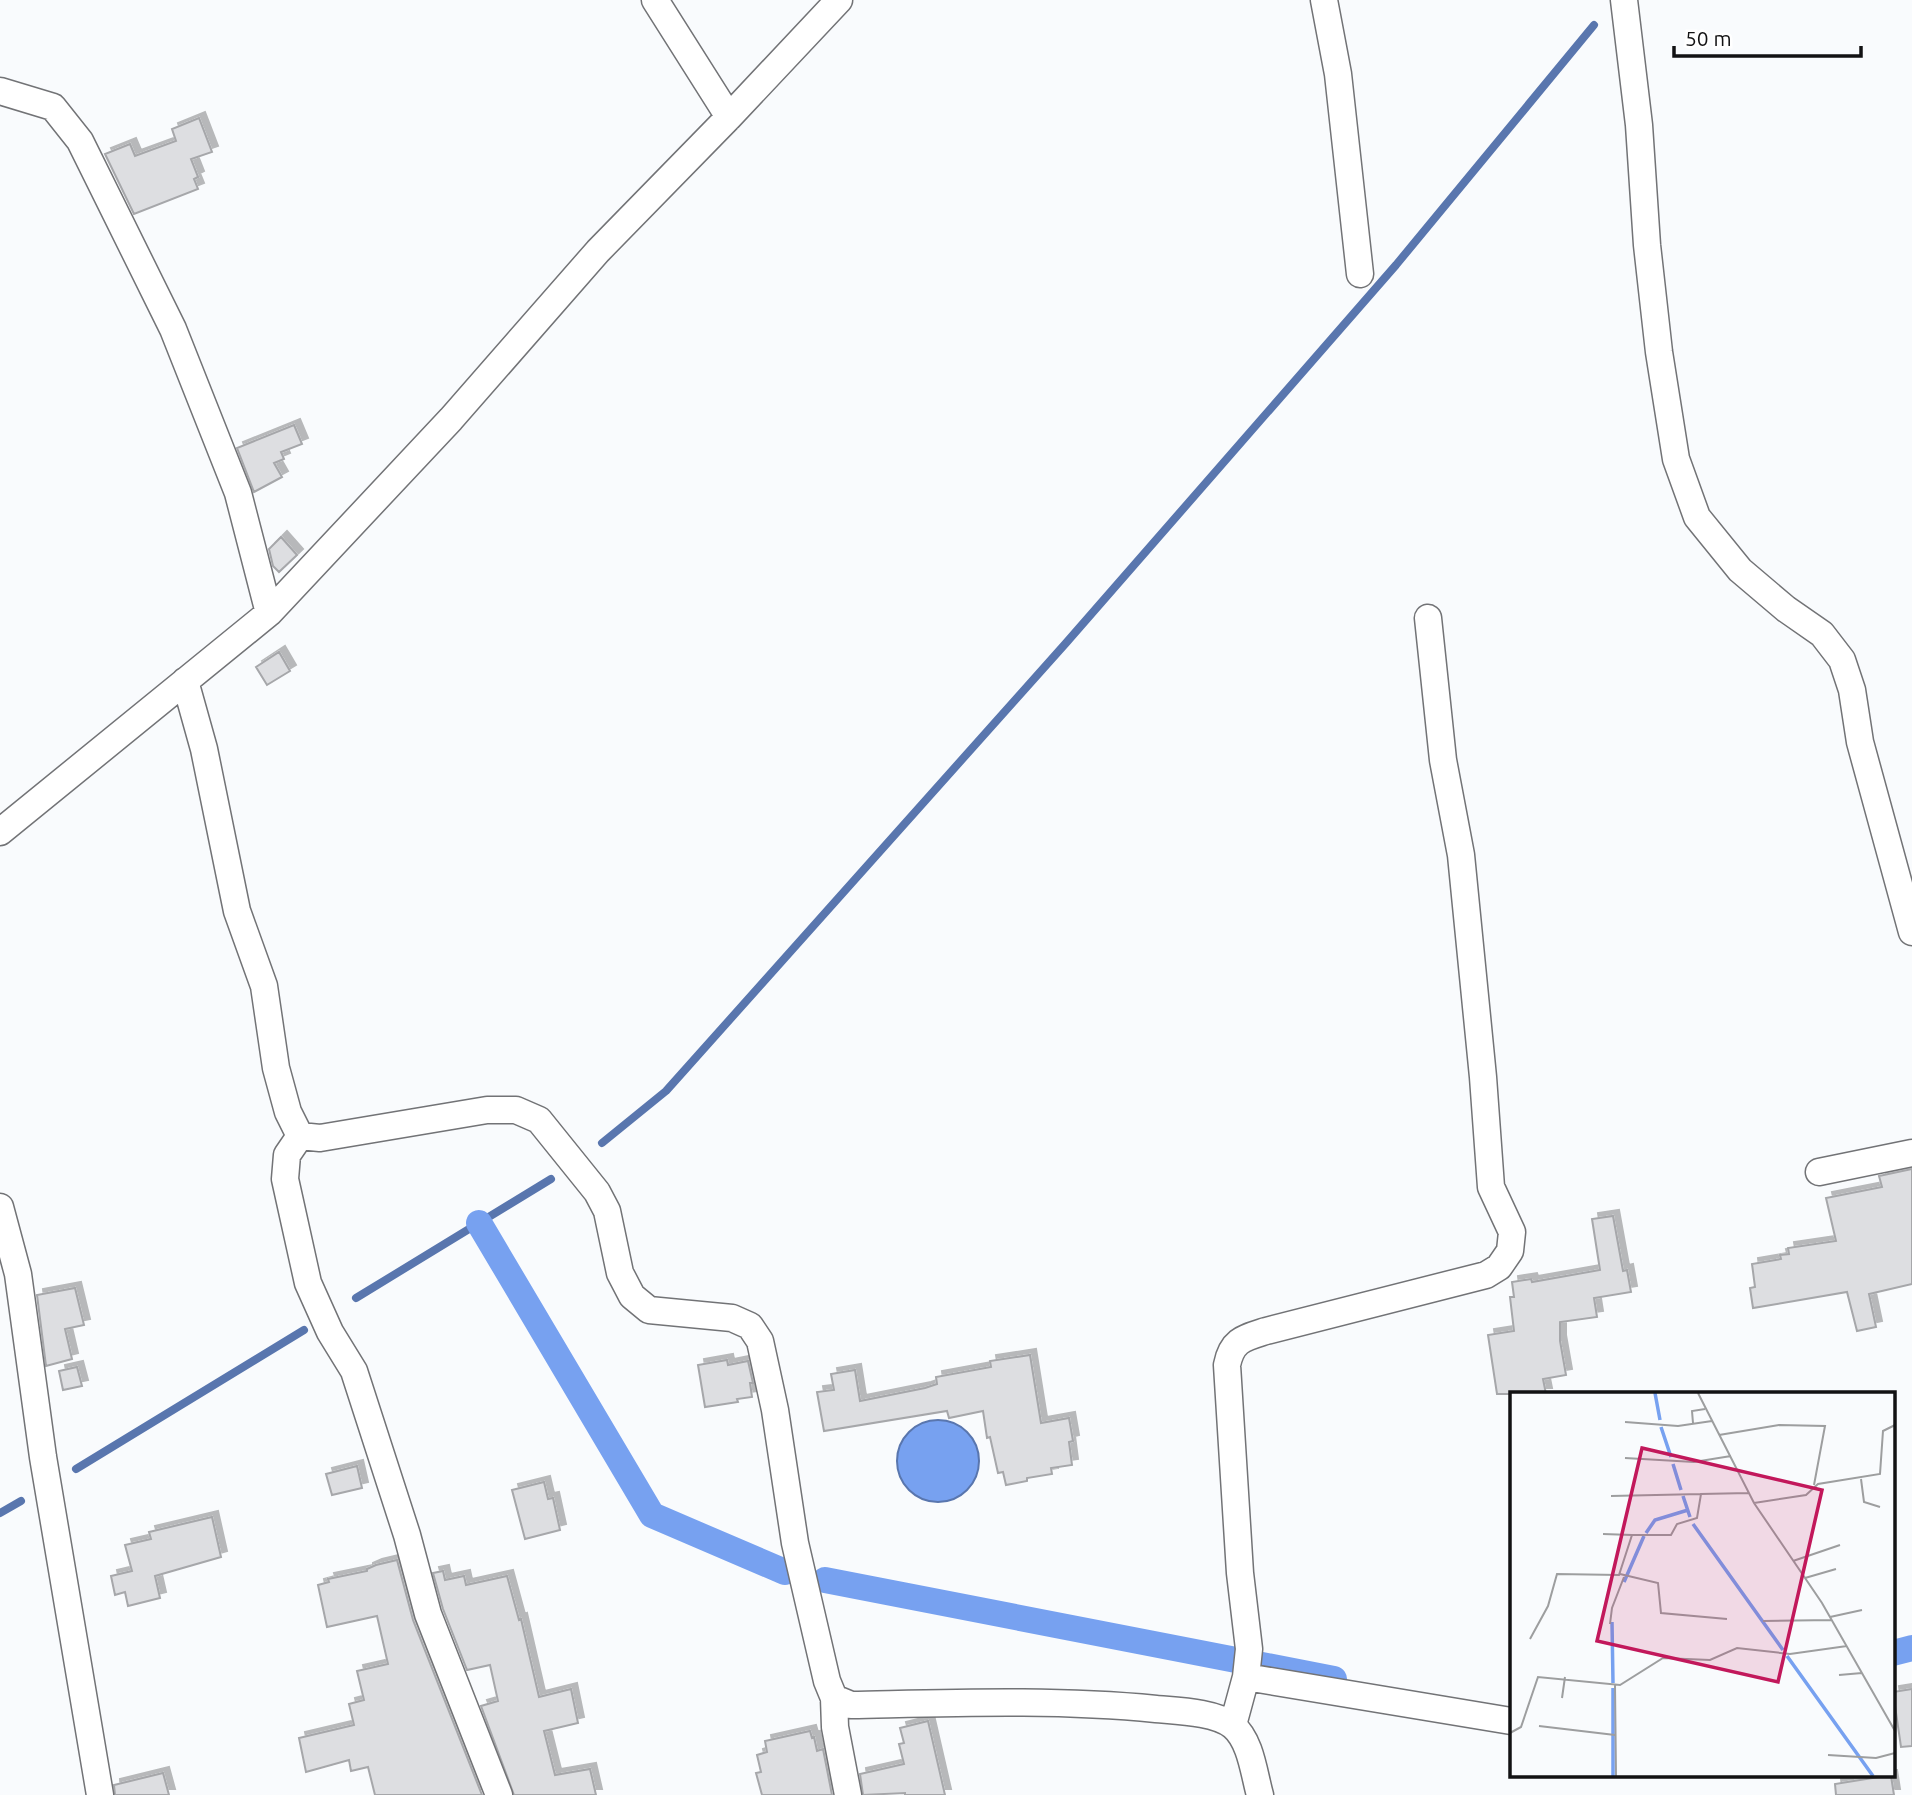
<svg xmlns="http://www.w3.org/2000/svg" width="1912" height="1795" font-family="Ubuntu,sans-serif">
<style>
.water{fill:#77a1f0;stroke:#5976ae;stroke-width:2}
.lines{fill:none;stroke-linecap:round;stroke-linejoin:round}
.stream{stroke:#5976ae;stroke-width:8}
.canal{stroke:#77a1f0;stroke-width:26}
.building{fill:#dddee1;stroke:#a6a7aa;stroke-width:2;filter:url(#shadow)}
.minor-casing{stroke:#727376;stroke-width:29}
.minor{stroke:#fff;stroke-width:26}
.inset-river{fill:none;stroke:#77a1f0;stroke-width:3.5}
.inset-road{fill:none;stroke:#9d9e9f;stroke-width:2}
.view{fill:#c2185b;fill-opacity:0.15;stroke:#c2185b;stroke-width:3.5}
.inset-edge{fill:none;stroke:#121213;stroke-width:3.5}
</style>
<defs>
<filter id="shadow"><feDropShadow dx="6" dy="-6" stdDeviation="0" flood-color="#0004"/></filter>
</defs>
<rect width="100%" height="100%" fill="#f9fbfd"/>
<path class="water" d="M897 1461a41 41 0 1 1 82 0a41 41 0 1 1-82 0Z"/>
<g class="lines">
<path class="stream" d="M602,1143L666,1091L1066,643L1396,265L1594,25
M356,1298L551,1179
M76,1469L304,1330
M0,1513L21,1501"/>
<path class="canal" d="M479,1223L652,1515L785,1572
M825,1580L1334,1679
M1893,1653L1912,1648"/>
</g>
<path class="building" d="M199,118L212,152L191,159L198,177L194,179L198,189L134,214L105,154L130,144L135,156L176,141L172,129Z
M294,425L302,444L281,452L284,459L274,463L282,477L254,492L237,448Z
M281,537L297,555L279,572L273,566L269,549Z
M279,652L290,671L267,685L256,667Z
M1912,1169V1284L1869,1294L1876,1327L1857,1331L1847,1292L1753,1308L1750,1288L1755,1287L1752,1264L1781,1259L1780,1255L1789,1254L1788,1248L1836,1241L1826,1198L1882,1187L1879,1176Z
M1613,1216L1623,1271L1627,1270L1631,1292L1594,1298L1597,1317L1560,1322V1341L1566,1375L1543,1379L1546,1394H1497L1488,1335L1514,1331L1510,1297H1514L1512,1282L1531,1279L1532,1282L1600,1270L1592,1219Z
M75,1288L84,1325L65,1329L72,1359L46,1366L37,1295Z
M1030,1355L1041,1423L1069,1418L1073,1441L1069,1442L1072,1465L1051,1468L1052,1474L1027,1478V1481L1006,1485L1003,1472L998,1473L990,1437L987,1438L983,1411L949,1418L947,1411L824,1431L817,1392L834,1390L831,1374L855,1370L860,1401L925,1388L937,1384L936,1377L991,1367L990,1361Z
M727,1360L728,1365L748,1361L753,1383H750L752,1397L737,1399L738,1402L705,1407L698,1365Z
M77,1367L82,1386L63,1390L59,1371Z
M357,1466L362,1488L332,1495L326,1474Z
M544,1482L548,1499L553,1498L560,1530L525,1539L512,1490Z
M212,1517L221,1557L155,1576L160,1598L128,1606L125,1592L115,1595L111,1576L132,1571L125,1545L151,1539L149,1532Z
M397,1560L413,1620L482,1795H375L368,1767L351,1771L349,1760L306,1772L299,1738L354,1725L349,1704L364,1700L357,1671L388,1664L377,1616L327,1627L318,1585L329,1582L328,1579L367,1571V1569L376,1565Z
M443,1571L445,1580L464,1576L466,1585L507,1576L519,1620L521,1619L539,1697L571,1689L578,1723L544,1731L555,1775L590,1769L596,1795H514L481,1706L498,1701L490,1665L467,1670L443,1609L433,1573Z
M1912,1689V1746L1901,1747L1893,1692Z
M928,1721L945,1795H905V1793L863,1795L860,1774L904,1764L899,1744L904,1743L900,1728Z
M810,1731L812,1738L814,1737L817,1751L823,1749L832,1795H762L756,1773L761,1772L757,1755L767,1752L765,1741Z
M163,1773L169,1795H115L114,1785Z
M1885,1776H1891L1894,1795H1836L1835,1784Z"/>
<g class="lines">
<g class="minor-casing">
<path id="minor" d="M655,0L729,117
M1324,0L1338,74L1360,274
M1624,0L1639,125L1647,245L1659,352L1676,459L1697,517L1740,570L1786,609L1822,634L1842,660L1852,690L1860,742L1912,932
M0,91L53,107L80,141L173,329L238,493L269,613
M185,681L204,749L237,911L264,986L276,1068L288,1112L300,1136L320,1138L487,1110H516L539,1120L597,1192L607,1211L620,1273L632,1296L649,1310L732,1318L750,1326L760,1341L775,1410L795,1543L827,1681L834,1698L851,1705C953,1703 1055,1699 1156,1709C1178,1711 1216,1712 1233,1726C1251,1741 1254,1774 1260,1795
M0,832L269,613L451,419L598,251L729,117L839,0
M300,1136L287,1155L285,1179L308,1283L330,1332L354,1371L407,1535L428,1614L499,1795
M1819,1172L1912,1153
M0,1207L18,1274L43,1457L100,1795
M1246,1677L1511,1721
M834,1698L835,1727L848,1795
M1233,1725L1246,1677L1249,1649L1240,1573L1227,1365C1232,1340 1244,1338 1266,1331L1486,1275L1499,1267L1510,1251L1512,1232L1491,1187L1483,1077L1461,855L1443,760L1428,618"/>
</g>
<use href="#minor" class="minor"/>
</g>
<g transform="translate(1510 1392)">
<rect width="385" height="385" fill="#f9fbfd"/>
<path class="inset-river" d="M145,1L150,28M151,35L161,65M163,72L171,98M173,104L180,125M183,132L273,258M136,141L145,128L178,118M114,190L134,144M102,230L103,291M277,264L363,384M103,384V296"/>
<path class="inset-road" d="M188,1L244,111L312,211L385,339M115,30L168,34L202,29M183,31L182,19L195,17M209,43L269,33L315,34L304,93M115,66L184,70L221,64M351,87L354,110L370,115M101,104L191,102M244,111L296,103L308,92L370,82L373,39L385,33M93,142L122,143M283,169L330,153M110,182L148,191L151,221L217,227M295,186L326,177M320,225L352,218M253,229L322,228M100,232L102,216L114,185M20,247L38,214L47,182L109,183L122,143H161L167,132L187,126L191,102L239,101M329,283L352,281M105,293L106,384M52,306L55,285M29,334L105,343M0,341L11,335L28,285L110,293L153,266L200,268L227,256L280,262L337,254M318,363L366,366L385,361"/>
<path class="view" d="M132,56L312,98L268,290L87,249Z"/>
<rect width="385" height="385" class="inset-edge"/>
</g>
<path d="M1674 46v10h187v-10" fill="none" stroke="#121213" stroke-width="3.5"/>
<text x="1685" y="46" font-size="21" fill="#121213" stroke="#ffffff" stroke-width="5" paint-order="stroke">50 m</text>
</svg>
